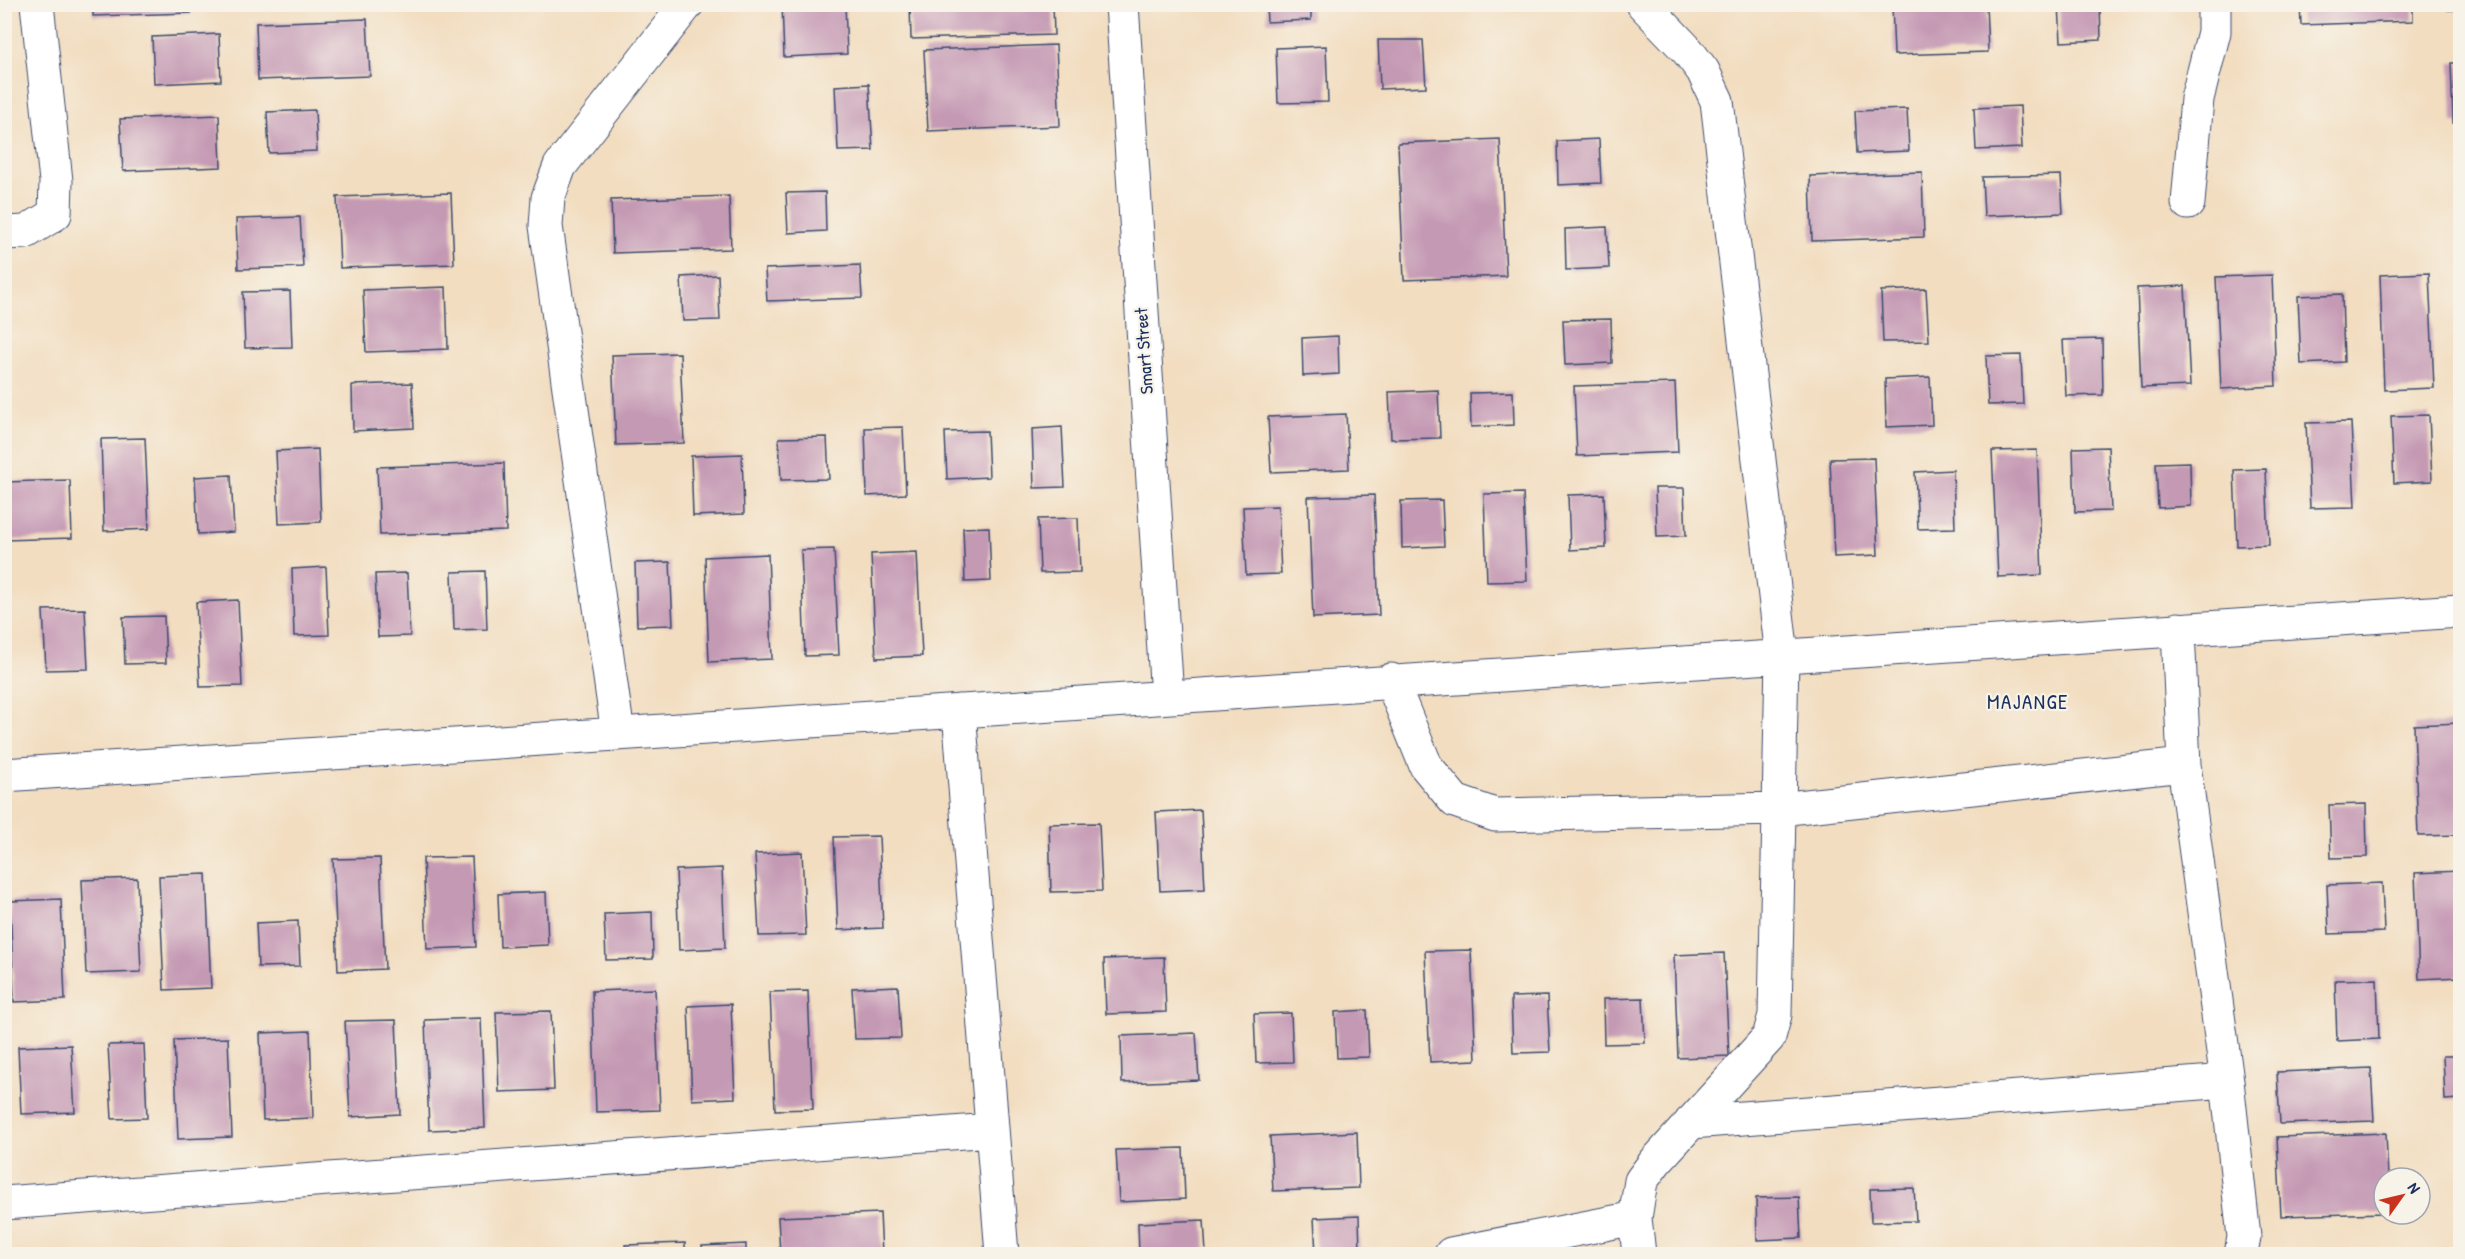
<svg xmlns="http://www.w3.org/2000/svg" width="2465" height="1259" font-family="'Patrick Hand',sans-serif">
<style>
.building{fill:#c499b4}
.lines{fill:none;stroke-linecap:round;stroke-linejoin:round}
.minor-casing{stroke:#3b496d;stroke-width:35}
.minor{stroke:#fff;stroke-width:33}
.labels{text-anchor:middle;stroke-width:4.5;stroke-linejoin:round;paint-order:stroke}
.street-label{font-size:18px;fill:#1b2f5e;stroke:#f7f3e8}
.quarter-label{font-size:21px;letter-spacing:1.5px;fill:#1b2f5e;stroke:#f7f3e8}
</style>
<rect width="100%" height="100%" fill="#f7f3e8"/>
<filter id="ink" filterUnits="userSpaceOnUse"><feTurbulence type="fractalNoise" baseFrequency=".0167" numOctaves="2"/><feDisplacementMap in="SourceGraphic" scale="12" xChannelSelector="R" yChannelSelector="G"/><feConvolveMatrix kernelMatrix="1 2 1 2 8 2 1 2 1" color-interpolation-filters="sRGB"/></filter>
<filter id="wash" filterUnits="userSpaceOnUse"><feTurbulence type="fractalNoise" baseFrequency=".008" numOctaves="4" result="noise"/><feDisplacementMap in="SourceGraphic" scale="24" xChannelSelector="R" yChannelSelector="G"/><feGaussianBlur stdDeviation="1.35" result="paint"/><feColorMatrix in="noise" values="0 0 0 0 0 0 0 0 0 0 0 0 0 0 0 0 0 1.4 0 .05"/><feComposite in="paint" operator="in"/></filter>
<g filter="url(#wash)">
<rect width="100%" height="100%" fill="#f2ddc0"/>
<g id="blocks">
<path class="building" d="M93,4H191V13L93,16Z
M782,4H845L847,54L784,57Z
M910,4H1053L1054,35L911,39Z
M1266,4H1311V20L1267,22Z
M1892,4H1986L1988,52L1894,55Z
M2059,4H2100L2101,40L2061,42Z
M2300,4H2413V21L2301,25Z
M2447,4H2460V10H2448Z
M367,19L370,76L258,80L256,23Z
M219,34L221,81L154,84L152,37Z
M1378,40H1423L1426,87L1380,89Z
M1056,45L1060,126L928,131L924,50Z
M1326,46L1328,102L1278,103L1276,48Z
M2451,63H2460V123H2453Z
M869,84L873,150L838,151L835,86Z
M2020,106L2022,148L1976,150L1974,108Z
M1907,109L1909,151L1857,153L1855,111Z
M315,110L317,151L269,153L267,112Z
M219,115L221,167L123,171L120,119Z
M1500,139L1506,276L1404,280L1398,143Z
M1599,139L1601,183L1558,185L1557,141Z
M1922,172L1924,237L1812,241L1810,176Z
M2061,175L2063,213L1984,216L1982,177Z
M825,192L826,231L788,233L786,193Z
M451,193L454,264L340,268L337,197Z
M729,196L731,249L613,253L611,200Z
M300,217L303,267L238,269L236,219Z
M1607,227L1609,268L1566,270L1565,229Z
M860,265L862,298L767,301L765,269Z
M2429,273L2434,388L2384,390L2380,275Z
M718,275L720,320L683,321L681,277Z
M2272,275L2276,386L2221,389L2216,277Z
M2185,286L2190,386L2141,388L2137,288Z
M446,287L448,349L366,352L363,290Z
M1926,289L1929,341L1883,342L1881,291Z
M290,291L292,347L245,348L243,292Z
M2342,294L2344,362L2301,364L2298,296Z
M1611,319L1612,363L1565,365L1563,320Z
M1338,336L1339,374L1303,376L1302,338Z
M2102,339L2103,395L2066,396L2063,340Z
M680,353L684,443L616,445L612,355Z
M2021,355L2023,404L1988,405L1986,356Z
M1930,377L1932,425L1886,427L1885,379Z
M412,383L414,428L353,431L352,385Z
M1675,383L1678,452L1577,456L1574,386Z
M1438,390L1440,438L1391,439L1389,392Z
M1513,392L1514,425L1471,427L1470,393Z
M1346,414L1349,469L1271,472L1268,417Z
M2429,415L2432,481L2394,483L2391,416Z
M2351,422L2355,507L2310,508L2306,423Z
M903,427L906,494L867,496L865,428Z
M1062,427L1065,487L1034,488L1032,429Z
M987,431L989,477L947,479L945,432Z
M827,437L829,479L781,480L779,438Z
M145,438L149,529L104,531L101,439Z
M2108,447L2111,511L2075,512L2073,448Z
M318,449L321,522L279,524L276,451Z
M2037,450L2042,575L1998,577L1992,451Z
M742,454L744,514L693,516L691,456Z
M1874,458L1878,555L1834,557L1830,459Z
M2190,462L2191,506L2158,508L2156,463Z
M504,463L506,531L380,535L377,467Z
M2266,469L2269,545L2237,546L2234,470Z
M1953,470L1955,528L1918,529L1915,472Z
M231,475L234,532L198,534L195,477Z
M70,480L72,538L4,540V482Z
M1655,488H1684L1686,536L1657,537Z
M1523,493L1527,581L1487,582L1484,494Z
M1604,494L1606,548L1570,550L1568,495Z
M1374,495L1379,615L1313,618L1308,497Z
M1442,500L1444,546L1402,548L1401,501Z
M1278,506L1281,574L1246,575L1243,507Z
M1078,518L1080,572L1040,573L1038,519Z
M989,527L991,581L965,582L963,528Z
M834,549L839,655L805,656L801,550Z
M917,552L922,656L876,658L871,554Z
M768,554L772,659L709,662L705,557Z
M670,562L673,625L637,626L635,563Z
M326,567L329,635L294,636L292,569Z
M485,571L487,629L454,630L452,572Z
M407,573L410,636L378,637L375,574Z
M238,600L242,686L200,687L196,602Z
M85,609L88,669L46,670L43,610Z
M164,616L166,663L125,664L123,617Z
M2460,723V835L2418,836L2414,725Z
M2366,804L2367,857L2331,858L2329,805Z
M1201,810L1205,889L1160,891L1156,812Z
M1099,823L1102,891L1051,892L1049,824Z
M879,836L883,928L838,930L834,837Z
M802,852L806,935L759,936L755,854Z
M472,857L476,947L427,949L423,858Z
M380,858L385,969L338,971L333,859Z
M722,868L725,948L679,950L676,870Z
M2460,871V977L2419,979L2415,873Z
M206,874L211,988L164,990L159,876Z
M137,878L141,972L86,974L82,880Z
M2382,883L2384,932L2329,934L2327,885Z
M546,892L548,945L500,947L498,894Z
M61,899L65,1000L14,1002L10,901Z
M652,912L653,959L606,960L604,914Z
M298,921L300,966L258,967L256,923Z
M1471,950L1476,1060L1430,1062L1425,951Z
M1724,953L1729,1056L1678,1058L1674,955Z
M1164,957L1166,1012L1106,1014L1104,959Z
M2377,979L2379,1039L2337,1041L2335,980Z
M898,986L901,1038L855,1039L852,988Z
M655,989L660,1110L596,1112L592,991Z
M808,991L813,1109L775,1110L770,992Z
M1547,996L1550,1052L1513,1053L1511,997Z
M1643,998L1645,1043L1604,1044L1603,999Z
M731,1004L735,1098L692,1100L688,1006Z
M1367,1010L1369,1057L1337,1058L1335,1012Z
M551,1011L554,1090L499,1092L496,1012Z
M1291,1013L1293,1062L1256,1063L1254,1014Z
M481,1018L485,1128L429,1130L425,1020Z
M396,1020L400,1114L350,1117L345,1021Z
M310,1031L313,1118L263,1120L260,1033Z
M1196,1033L1199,1080L1122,1083L1121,1036Z
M228,1038L232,1137L178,1139L174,1040Z
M144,1044L147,1118L112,1119L108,1045Z
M71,1045L75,1112L21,1114L18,1047Z
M2443,1056H2460V1099L2445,1100Z
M2371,1068L2374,1121L2280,1124L2277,1072Z
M1357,1132L1359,1188L1273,1191L1270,1136Z
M2386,1133L2388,1178H2384V1213L2281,1216L2277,1137Z
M1183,1148L1185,1199L1119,1202L1116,1150Z
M1914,1188L1916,1221L1871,1222L1870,1189Z
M1799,1197L1801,1238L1757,1240L1756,1198Z
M880,1213L882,1254H780L778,1217Z
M1359,1216L1360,1254H1316L1314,1218Z
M1204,1220L1206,1254H1139L1138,1223Z
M2456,1242H2460V1254H2456Z
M685,1243V1254H626L625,1245Z
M746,1244V1254H703L702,1246Z"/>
</g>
</g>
<g filter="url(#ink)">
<use href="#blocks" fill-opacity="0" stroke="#3b496d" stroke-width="1.5"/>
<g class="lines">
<g class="minor-casing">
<path id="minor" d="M1122,4L1167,697
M2188,203L2197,99L2214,32V4
M4,233L26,232L55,214L56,181L37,4
M2178,629L2184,765L2227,1081L2244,1237L2241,1254
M1391,680L1426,766L1455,801L1495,815L1779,809L2184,765
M959,711L1002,1254
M618,734L546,226L548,198L560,166L687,4
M4,775C823,720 1642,664 2460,611
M1691,1122L2227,1081
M4,1203L992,1130
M1451,1254L1635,1218
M1639,1254L1635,1218L1641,1181L1655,1162L1769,1037L1775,1015L1782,656L1717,101L1703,71L1687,50L1643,4"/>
</g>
<use href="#minor" class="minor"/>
</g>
</g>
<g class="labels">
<g class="street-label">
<text transform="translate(1144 351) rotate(-94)" y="6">Smart Street</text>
</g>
<g class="quarter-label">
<text x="2028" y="709">MAJANGE</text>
</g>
</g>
<rect width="2465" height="1259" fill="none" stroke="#f7f3e8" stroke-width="24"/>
<g transform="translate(2402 1196) rotate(56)"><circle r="28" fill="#f7f3e8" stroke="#9fa5b1" stroke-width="1.5"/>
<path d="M0-4.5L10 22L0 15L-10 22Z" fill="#c8321e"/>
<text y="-9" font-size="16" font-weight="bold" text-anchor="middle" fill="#1b2f5e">N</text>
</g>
</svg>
